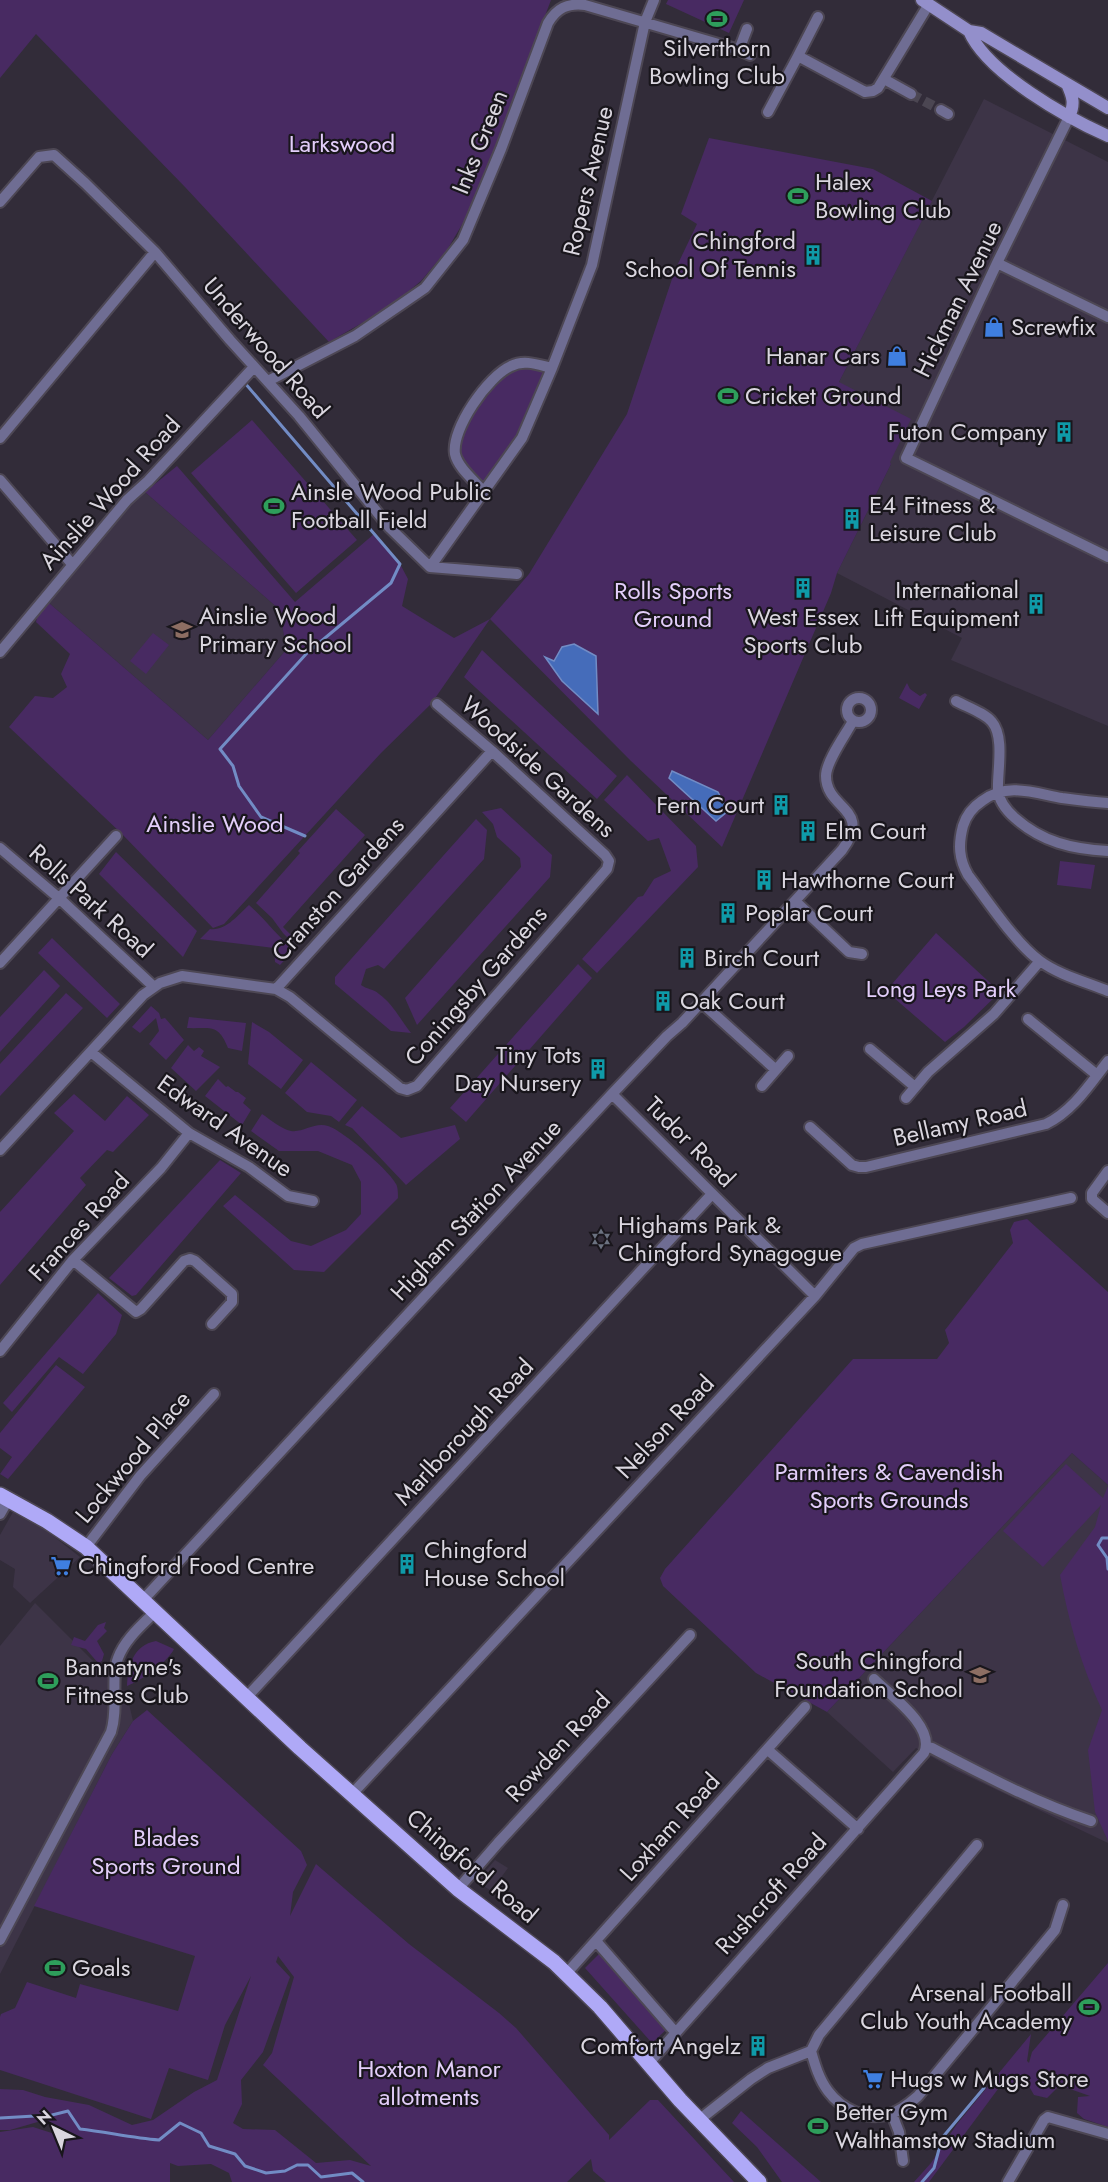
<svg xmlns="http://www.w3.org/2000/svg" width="1108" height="2182" font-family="Jost,sans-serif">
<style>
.built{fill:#3d3447}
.green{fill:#482a62;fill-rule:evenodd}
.water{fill:#456cba;stroke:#728cc5;stroke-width:1.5}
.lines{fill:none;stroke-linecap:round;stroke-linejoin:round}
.stream{stroke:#728cc5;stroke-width:3}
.minor-tunnel{stroke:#4b4652;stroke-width:10;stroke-dasharray:10 5;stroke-linecap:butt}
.minor-casing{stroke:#4d4754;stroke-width:14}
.secondary-casing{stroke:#4d4754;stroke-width:15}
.primary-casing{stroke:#4d4754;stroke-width:18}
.minor{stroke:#6f6d93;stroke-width:10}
.secondary{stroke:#938fcb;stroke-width:12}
.primary{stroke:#afa9f7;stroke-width:15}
.labels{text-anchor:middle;stroke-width:4.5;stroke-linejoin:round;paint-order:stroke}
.poi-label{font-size:24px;fill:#dad6df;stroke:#19161c;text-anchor:start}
.street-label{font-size:24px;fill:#dad6df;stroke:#19161c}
.park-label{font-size:24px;fill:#e3cefa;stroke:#19161c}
</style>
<rect width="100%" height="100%" fill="#322c39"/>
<path class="built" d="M984,99L1108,162V726L951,660L962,638L837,573L891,464L839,382Z
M145,492L280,610L286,650L208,740L49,603L131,504Z
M1072,1453L1108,1485V1843L955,1770L916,1748L893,1772L827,1712Z
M13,1512L43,1528L80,1557L30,1603L13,1587L15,1569L0,1560V1535Z
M35,1603L127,1695L133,1721L112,1754L0,1974V1646Z
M495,1860L508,1868L491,1891L477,1881Z"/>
<path class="green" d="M0,0H551L473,206L447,250L421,281L388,308L329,342L185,187L36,34L0,78Z
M668,0H744L729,33L666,4Z
M709,138L873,169L932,201L839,382L911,419L890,462L891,464L837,573L831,593L722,847L631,761L490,619L431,704L381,753L224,924L213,928L121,833L9,727L35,696L53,698L67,687L61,674L70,654L36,622L39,609L49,603L208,740L286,650L280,610L145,492L177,466L295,602L374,534L400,564L408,579L402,606L454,638L490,619L529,574L627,414L675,270L697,224L681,214Z
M511,365L552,368L522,438L483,491C477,484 466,475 462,467C441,428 487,390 511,365Z
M252,420L357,540L296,593L191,473Z
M153,633L169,645L146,674L130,661Z
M482,650L617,776L597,799L464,677Z
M907,683L910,689L920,696L925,693L927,695L919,709L899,698Z
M627,775L696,846L698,867L597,973L582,959L638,897L643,896L654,879L671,871L659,838L648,841L604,800Z
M501,808L552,855L550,877L417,1025L405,998L521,867L520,858L497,837L493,824L482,812Z
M336,809L365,835L283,927L293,937L290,940L283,933L272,918L256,903L300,853L298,851Z
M476,819L487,830L484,859L384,969L378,965L366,969L361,985C366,989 374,989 379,994C393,1004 400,1019 411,1033L391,1031L335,984V977Z
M116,852L197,931L183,957L99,874Z
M1060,861L1095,865L1091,889L1057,885Z
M249,905C265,919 277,936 294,950L280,965L275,962L274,948L200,939L210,929C226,931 238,915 249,905Z
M936,933L1000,992L964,1027L945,1042L886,991Z
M52,938L120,1004L107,1018L38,953Z
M578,964L592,978L466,1122L450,1108Z
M44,970L60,986L0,1052V1017Z
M66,993L83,1008L0,1096V1064Z
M151,1006L159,1013L161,1019L165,1018L184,1040L166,1060L149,1044L159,1031L156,1018L140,1033L132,1027Z
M189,1017L246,1023L242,1051L228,1048C218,1023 211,1029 187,1028Z
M252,1022L269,1032L303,1060L281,1089L248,1064Z
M188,1045L194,1051L199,1047L204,1051L201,1056L220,1067L196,1091L171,1068Z
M311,1062L357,1100L339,1122L331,1116L307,1112L285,1093Z
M218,1079L226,1087L228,1086L236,1092H238L246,1098L243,1103L251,1110L242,1125L205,1096Z
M74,1094L105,1121L127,1096L149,1115L113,1152L107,1150L80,1178L86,1185L0,1285V1212L74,1131L54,1113Z
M362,1106L401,1138L455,1125L460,1139L406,1185L352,1128L345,1125Z
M262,1114C271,1120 281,1129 291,1131C303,1133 314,1122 328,1126C342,1130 390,1171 396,1184C398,1187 398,1194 398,1198L324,1272L294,1270L223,1206L235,1195L291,1241L311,1246L346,1230L361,1214V1182L352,1165L318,1151H279L251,1131Z
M220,1160L241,1173L136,1295L132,1296L109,1278Z
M1027,1219L1108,1292V1485L1072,1453L827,1712L756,1673L663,1586L660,1578L665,1569L853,1359H937L949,1343L945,1330L1013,1243L1010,1230L1014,1222Z
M98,1293L122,1315L116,1334L83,1374L59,1357L12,1412L3,1403Z
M56,1365L85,1387L8,1479L0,1474L12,1457L0,1448V1433Z
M1066,1464L1103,1498L1108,1486V1841L1095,1812L1088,1750L1102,1710C1081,1665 1069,1623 1060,1575L1095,1527L1101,1505L1043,1567L1003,1531Z
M106,1622L104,1628L107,1631L97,1641L104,1654L102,1661L98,1663L86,1649L71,1645L74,1637L85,1641L98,1625Z
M156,1641L174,1649C167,1663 142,1680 127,1686C128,1666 133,1645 156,1641Z
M147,1710L301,1851L307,1865L293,1892L290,1916L316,1864L409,1944L499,2013L516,2028L609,2135V2140L650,2100H658L734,2182H606L593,2171L591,2159L567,2182H232L229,2173L211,2164L178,2166L170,2163V2182H0V2132L33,2127L58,2135L57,2130L41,2121L10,2130H0V2089L23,2090L45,2097L89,2105L132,2125L153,2120L194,2092L217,2080L251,1976L225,2025L208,2080L169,2068L151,2119L0,2070V2017L1,2014L15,2008L27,1982L76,1998L80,1984L178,2011L195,1956L34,1906L112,1754L133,1721ZM278,1956L294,1977L272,2053L263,2065L371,2166L350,2160L316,2163L275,2130L243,2129L233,2123L242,2104L241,2080L263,2052L290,1977L276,1962Z
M601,1952L668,2028L652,2043L585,1968Z
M1108,1963V2127L1084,2119L1077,2113L1078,2097L1090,2096L1053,2083L1058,2087L1047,2098L1034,2095L1026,2081L1019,2088L1009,2087L998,2089L929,2182H914L931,2163L957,2124L1031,2034L1027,2061L1029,2063L1032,2052Z
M741,2111L821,2182H782L757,2147L732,2123Z"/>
<path class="water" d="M574,644L596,656L598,714L562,681L545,657L554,661L562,647Z
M672,771L718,792L728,811L716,821L669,778Z"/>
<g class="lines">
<path class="stream" d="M244,382L400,564L391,583L307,653L220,749L233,766L239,786L261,817L305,836
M1108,1538H1102L1098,1545L1107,1558L1108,1569
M0,2118L52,2115L68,2111L80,2129C107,2132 132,2138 159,2140L180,2123L201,2133L209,2146L235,2154L245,2166L266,2173L285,2171L297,2165H308L321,2177L352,2173L363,2182
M922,2182L934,2168L942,2138L984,2088"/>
<path class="minor-tunnel" d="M911,94L941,110"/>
<g class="minor-casing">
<path id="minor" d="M818,17L798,56L865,92L873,91L878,88L929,4
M739,50L747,29
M884,79L911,94
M941,110L948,114
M768,112L798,56
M1069,117L997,263L906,458L1108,557
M0,202L39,157L54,155L85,183L155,252L230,340L299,416L390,528L430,567L517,574
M997,263L1108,317
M268,381L355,336L425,288L463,240L501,149L548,23C557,8 567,3 585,5L739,50L750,55
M0,438L155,252
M0,480L72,564
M483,491C475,481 458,468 455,454C451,429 488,376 511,366C524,359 539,365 552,368
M430,567L522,438L552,368L592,265L645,22L654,0
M0,652L127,500L148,481L254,367
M847 710a12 12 0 1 1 24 0a12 12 0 1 1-24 0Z
M956,701C967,707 985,713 992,722C1005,737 997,773 998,790C999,801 1007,811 1015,818C1042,842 1072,849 1108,851
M1108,803C1093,802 1077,800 1062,798C1034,793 1007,782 982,801C973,807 966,816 963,826C958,845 959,859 968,875C987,900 1016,944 1040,961C1059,975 1086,982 1108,991
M0,848L60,899L153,986
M795,901L849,952L862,954
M0,963L116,836
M276,989L492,751
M701,1002L776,1070
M1028,1019L1097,1075
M870,1049L915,1087
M91,1052L189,1133L249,1167L288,1196L313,1201
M762,1086L788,1056
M612,1094L815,1296
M906,1098L928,1072L994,1014L1040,961
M810,1127L852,1165L859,1167H866L1046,1124C1073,1111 1090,1084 1108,1061
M0,1150L143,995L160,983L182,976L276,989L290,997L400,1088L407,1090L417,1086L607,869L609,861L605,855L492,751L437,704
M1108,1171L1092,1193V1199L1108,1213
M73,1260L136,1312L141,1309L184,1261L190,1259L195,1261L232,1294V1302L212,1324
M0,1351L73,1260L161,1168L189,1133
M0,1514L8,1500
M86,1547L140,1476L214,1394
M143,1600L612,1094L667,1036L682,1023L842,850C873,808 826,810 826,776C826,761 846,734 853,721
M246,1698L712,1194
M927,1747L932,1748C984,1775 1036,1803 1091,1821
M768,1750L858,1829
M352,1794L815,1296L854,1248L862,1244L1071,1198
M977,1845L819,2035L811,2051C815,2065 819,2079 828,2091C842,2110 867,2121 890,2114C901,2111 910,2103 918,2096L1055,1930L1063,1905
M458,1889L498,1843L690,1635
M0,1940L111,1732C119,1707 110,1679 118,1658C125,1639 142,1625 156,1611
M596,1941L676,2033
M566,1974L805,1707
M649,2063L924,1753C936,1727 890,1695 874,1679
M892,2114L899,2132L903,2161
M699,2120L751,2079L768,2068L811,2051
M1008,2182L1044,2120L1048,2117L1108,2134"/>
</g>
<g class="secondary-casing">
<path id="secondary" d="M922,0L969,31L981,33L1108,108
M969,31C987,73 1067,118 1108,136
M1067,84C1073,97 1075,104 1069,117"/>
</g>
<g class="primary-casing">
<path id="primary" d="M0,1495L47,1521L86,1547L300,1748L458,1889L554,1962L600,2007L680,2100L759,2182"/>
</g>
<use href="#minor" class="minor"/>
<use href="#secondary" class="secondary"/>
<use href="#primary" class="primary"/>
</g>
<defs>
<g id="stadium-bare" transform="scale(1.62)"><path d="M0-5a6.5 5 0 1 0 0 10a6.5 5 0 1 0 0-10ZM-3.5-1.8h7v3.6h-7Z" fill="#2e9e5b" stroke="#19161c" stroke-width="2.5" paint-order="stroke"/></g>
<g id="building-bare" transform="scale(1.62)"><path d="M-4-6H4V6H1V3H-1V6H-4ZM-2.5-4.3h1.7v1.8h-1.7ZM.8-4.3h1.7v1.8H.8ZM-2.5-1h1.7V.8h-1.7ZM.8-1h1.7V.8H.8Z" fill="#0f9aa8" stroke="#19161c" stroke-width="2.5" paint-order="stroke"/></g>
<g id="shop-bare" transform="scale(1.62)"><path d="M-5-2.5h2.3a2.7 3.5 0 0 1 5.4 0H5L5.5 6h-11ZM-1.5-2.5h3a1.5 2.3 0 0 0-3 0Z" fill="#3f7fe0" stroke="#19161c" stroke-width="2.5" paint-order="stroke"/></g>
<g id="school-bare" transform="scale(1.62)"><path d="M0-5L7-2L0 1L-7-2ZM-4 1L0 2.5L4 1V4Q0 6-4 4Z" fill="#8d6e63" stroke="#19161c" stroke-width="2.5" paint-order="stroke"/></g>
<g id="synagogue-bare" transform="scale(1.62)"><path d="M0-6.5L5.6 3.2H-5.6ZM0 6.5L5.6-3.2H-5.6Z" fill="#6b7280" stroke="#19161c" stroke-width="2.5" paint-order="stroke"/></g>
<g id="supermarket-bare" transform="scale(1.62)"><path d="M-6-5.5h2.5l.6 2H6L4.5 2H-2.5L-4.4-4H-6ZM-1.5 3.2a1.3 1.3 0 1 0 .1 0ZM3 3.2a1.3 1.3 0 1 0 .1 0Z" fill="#3f7fe0" stroke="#19161c" stroke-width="2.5" paint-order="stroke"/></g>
</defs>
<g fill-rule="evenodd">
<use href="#stadium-bare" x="717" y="19"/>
<use href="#stadium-bare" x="798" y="196"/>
<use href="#building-bare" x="813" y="255"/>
<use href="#shop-bare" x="994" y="327"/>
<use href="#shop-bare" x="897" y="356"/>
<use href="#stadium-bare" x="728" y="396"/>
<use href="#building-bare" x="1064" y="432"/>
<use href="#stadium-bare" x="274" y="506"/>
<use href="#building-bare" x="852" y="519"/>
<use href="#building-bare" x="803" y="588"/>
<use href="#building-bare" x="1036" y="604"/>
<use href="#school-bare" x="182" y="630"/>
<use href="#building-bare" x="781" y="805"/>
<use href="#building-bare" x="808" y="831"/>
<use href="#building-bare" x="764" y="880"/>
<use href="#building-bare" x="728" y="913"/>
<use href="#building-bare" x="687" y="958"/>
<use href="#building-bare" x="663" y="1001"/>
<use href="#building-bare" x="598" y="1069"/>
<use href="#synagogue-bare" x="601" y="1239"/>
<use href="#building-bare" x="407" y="1564"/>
<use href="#supermarket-bare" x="61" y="1566"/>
<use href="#school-bare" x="980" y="1675"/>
<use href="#stadium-bare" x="48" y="1681"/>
<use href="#stadium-bare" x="55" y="1968"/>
<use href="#stadium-bare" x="1089" y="2007"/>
<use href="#building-bare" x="758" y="2046"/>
<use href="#supermarket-bare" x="873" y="2079"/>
<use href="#stadium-bare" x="818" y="2126"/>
</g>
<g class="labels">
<g class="poi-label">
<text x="717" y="56" text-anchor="middle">Silverthorn<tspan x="717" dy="28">Bowling Club</tspan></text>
<text x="815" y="190">Halex<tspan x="815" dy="28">Bowling Club</tspan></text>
<text x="796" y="249" text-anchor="end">Chingford<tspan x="796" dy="28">School Of Tennis</tspan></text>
<text x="1011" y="335">Screwfix</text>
<text x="880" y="364" text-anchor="end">Hanar Cars</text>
<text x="745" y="404">Cricket Ground</text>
<text x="1047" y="440" text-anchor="end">Futon Company</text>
<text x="291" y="500">Ainsle Wood Public<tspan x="291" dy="28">Football Field</tspan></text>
<text x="869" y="513">E4 Fitness &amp;<tspan x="869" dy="28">Leisure Club</tspan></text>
<text x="1019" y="598" text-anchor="end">International<tspan x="1019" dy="28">Lift Equipment</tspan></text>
<text x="199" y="624">Ainslie Wood<tspan x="199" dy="28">Primary School</tspan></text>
<text x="803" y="625" text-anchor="middle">West Essex<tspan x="803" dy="28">Sports Club</tspan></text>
<text x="764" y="813" text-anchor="end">Fern Court</text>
<text x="825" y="839">Elm Court</text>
<text x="781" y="888">Hawthorne Court</text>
<text x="745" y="921">Poplar Court</text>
<text x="704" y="966">Birch Court</text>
<text x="680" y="1009">Oak Court</text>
<text x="581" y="1063" text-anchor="end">Tiny Tots<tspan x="581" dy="28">Day Nursery</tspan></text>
<text x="618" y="1233">Highams Park &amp;<tspan x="618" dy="28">Chingford Synagogue</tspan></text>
<text x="424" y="1558">Chingford<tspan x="424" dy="28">House School</tspan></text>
<text x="78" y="1574">Chingford Food Centre</text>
<text x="963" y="1669" text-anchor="end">South Chingford<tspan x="963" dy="28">Foundation School</tspan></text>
<text x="65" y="1675">Bannatyne's<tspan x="65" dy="28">Fitness Club</tspan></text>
<text x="72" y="1976">Goals</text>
<text x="1072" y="2001" text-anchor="end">Arsenal Football<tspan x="1072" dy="28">Club Youth Academy</tspan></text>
<text x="741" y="2054" text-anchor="end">Comfort Angelz</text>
<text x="890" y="2087">Hugs w Mugs Store</text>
<text x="835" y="2120">Better Gym<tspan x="835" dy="28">Walthamstow Stadium</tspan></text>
</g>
<g class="street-label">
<text transform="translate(480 142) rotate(-68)" y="8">Inks Green</text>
<text transform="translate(588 181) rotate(-77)" y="8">Ropers Avenue</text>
<text transform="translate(958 299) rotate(-64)" y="8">Hickman Avenue</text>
<text transform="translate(266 348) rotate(49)" y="8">Underwood Road</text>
<text transform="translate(110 493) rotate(-48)" y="8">Ainslie Wood Road</text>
<text transform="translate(538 767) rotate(42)" y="8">Woodside Gardens</text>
<text transform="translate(338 889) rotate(-48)" y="8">Cranston Gardens</text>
<text transform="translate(91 901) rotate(42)" y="8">Rolls Park Road</text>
<text transform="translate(476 986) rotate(-49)" y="8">Coningsby Gardens</text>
<text transform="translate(960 1123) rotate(-13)" y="8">Bellamy Road</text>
<text transform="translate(225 1126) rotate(35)" y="8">Edward Avenue</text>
<text transform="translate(690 1142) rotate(45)" y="8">Tudor Road</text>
<text transform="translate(476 1210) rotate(-47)" y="8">Higham Station Avenue</text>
<text transform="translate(79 1227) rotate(-48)" y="8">Frances Road</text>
<text transform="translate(665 1427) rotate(-47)" y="8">Nelson Road</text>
<text transform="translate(464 1432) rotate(-47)" y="8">Marlborough Road</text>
<text transform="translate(133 1457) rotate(-50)" y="8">Lockwood Place</text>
<text transform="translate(558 1747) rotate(-47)" y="8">Rowden Road</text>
<text transform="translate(670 1827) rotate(-48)" y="8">Loxham Road</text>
<text transform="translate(472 1866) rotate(40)" y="8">Chingford Road</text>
<text transform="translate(771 1894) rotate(-48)" y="8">Rushcroft Road</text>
</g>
<g class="park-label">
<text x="342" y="152">Larkswood</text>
<text x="673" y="599">Rolls Sports<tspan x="673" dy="28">Ground</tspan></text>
<text x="215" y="832">Ainslie Wood</text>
<text x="941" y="997">Long Leys Park</text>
<text x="889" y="1480">Parmiters &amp; Cavendish<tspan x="889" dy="28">Sports Grounds</tspan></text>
<text x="166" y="1846">Blades<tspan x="166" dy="28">Sports Ground</tspan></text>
<text x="429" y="2077">Hoxton Manor<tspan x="429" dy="28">allotments</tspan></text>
</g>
</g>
<g transform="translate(54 2128) rotate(317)" stroke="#19161c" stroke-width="4.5" paint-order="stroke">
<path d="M0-4.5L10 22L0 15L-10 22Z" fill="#dad6df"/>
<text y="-9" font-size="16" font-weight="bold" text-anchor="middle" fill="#dad6df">N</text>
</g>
</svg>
